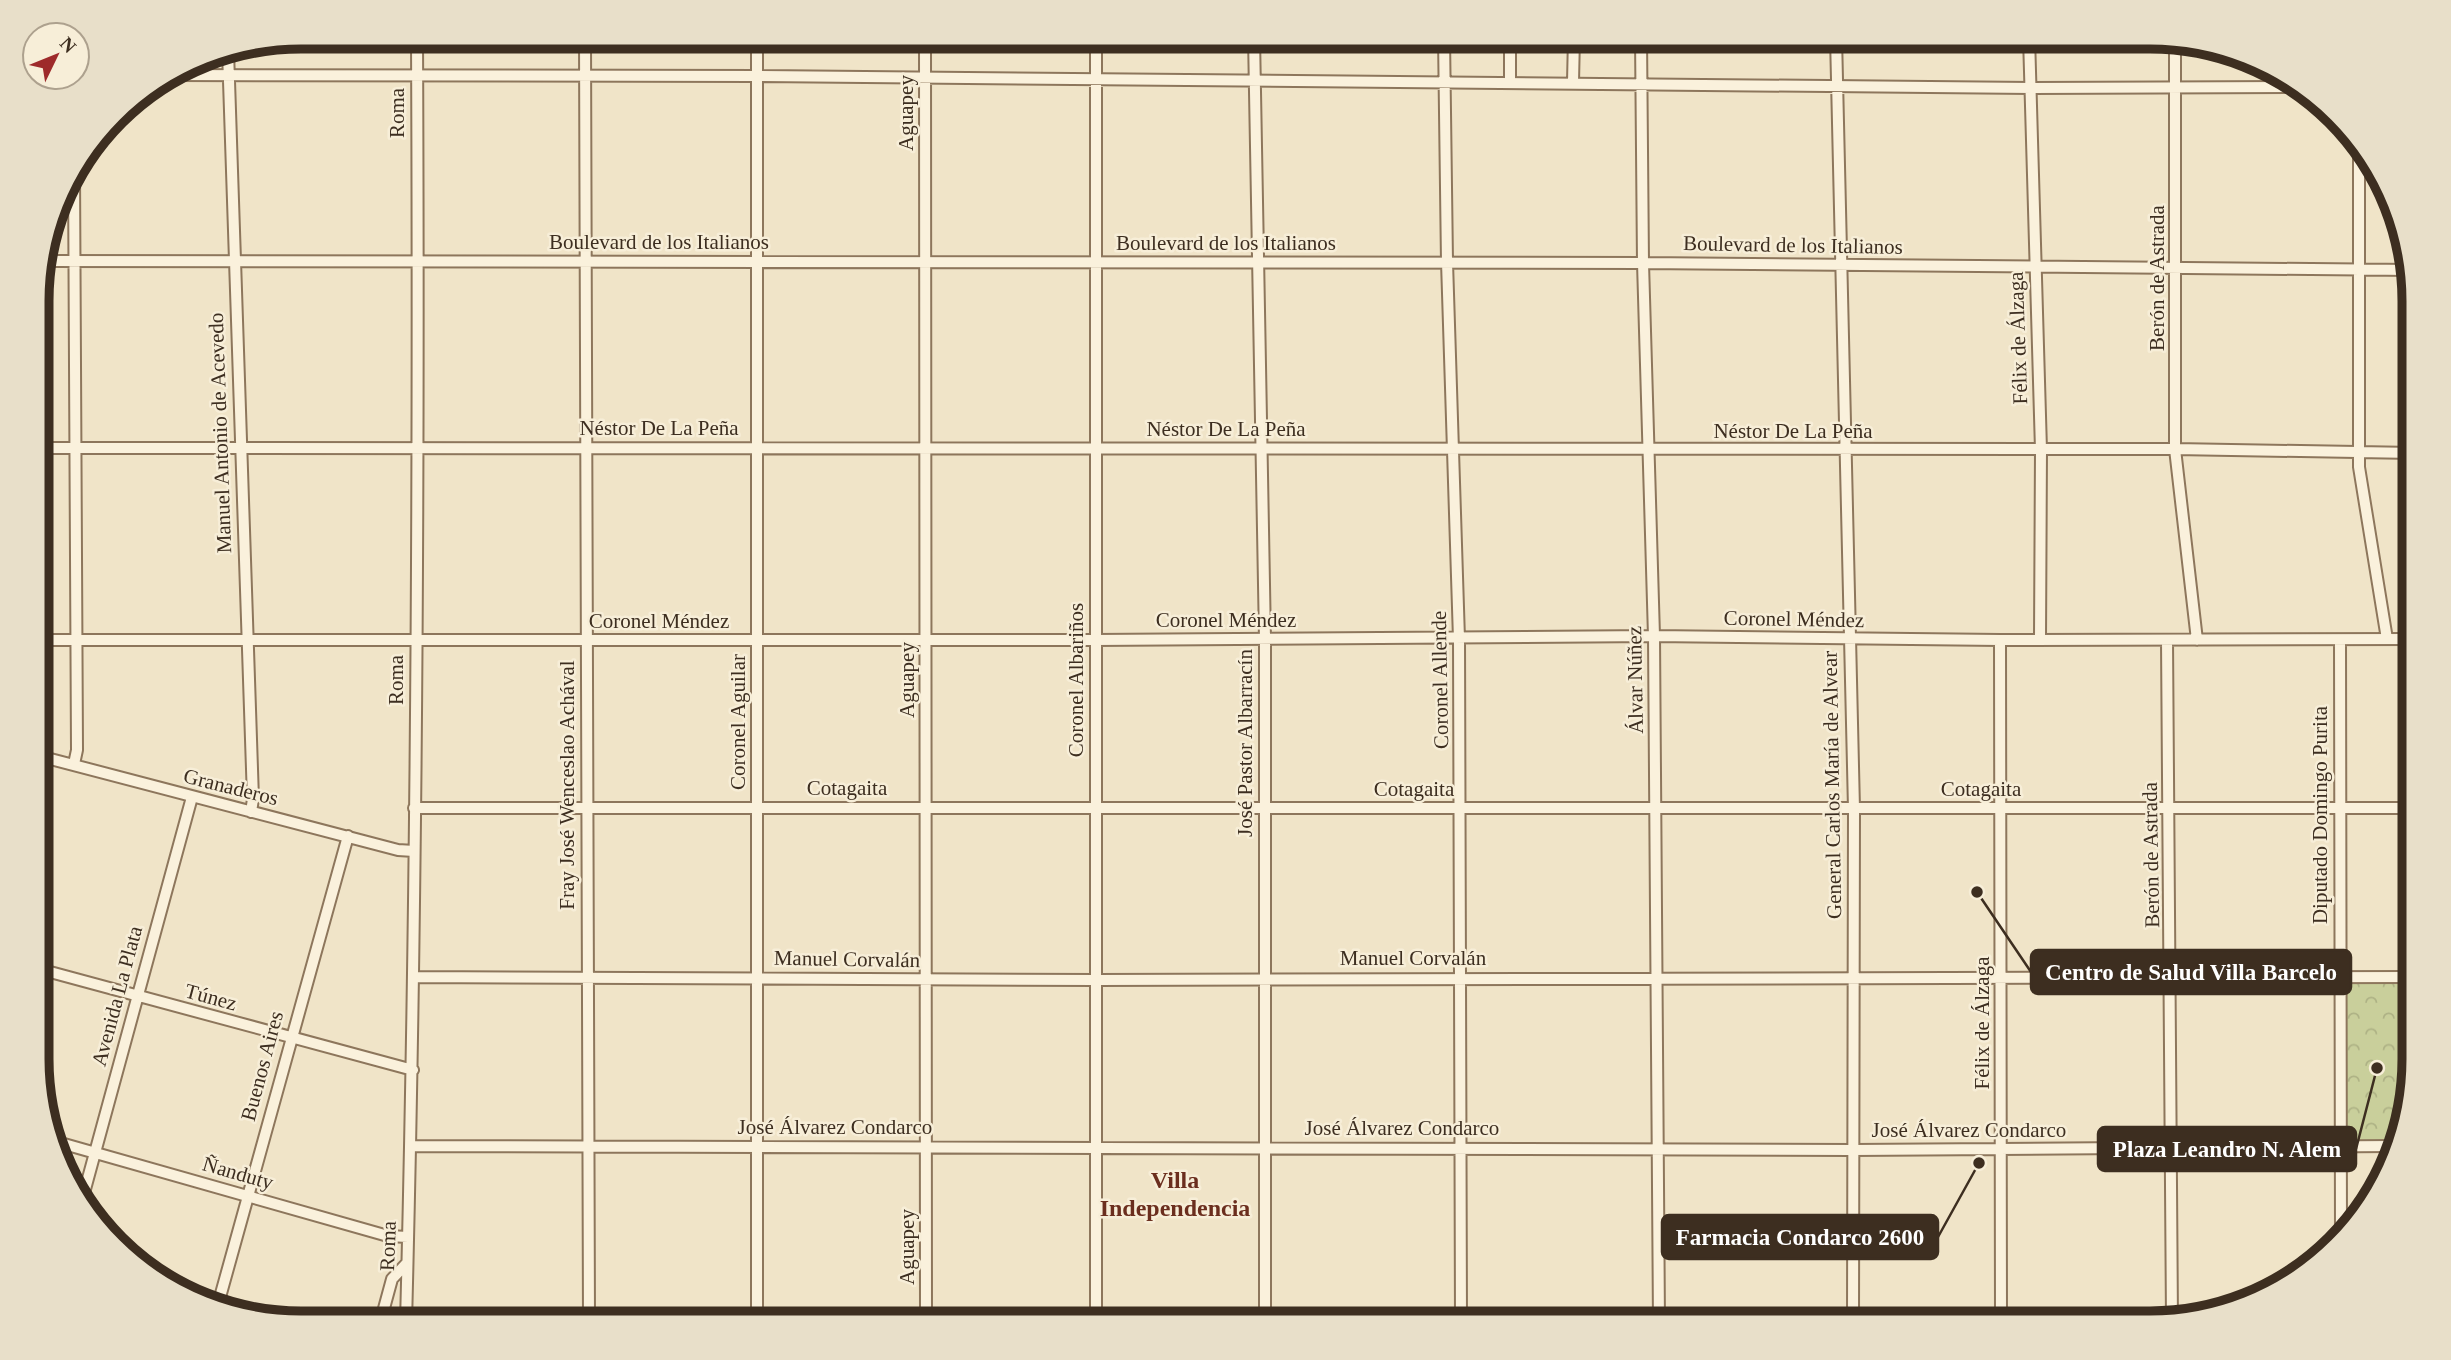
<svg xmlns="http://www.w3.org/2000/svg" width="2451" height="1360" font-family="Georgia,serif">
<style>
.park{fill:url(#park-crowns)}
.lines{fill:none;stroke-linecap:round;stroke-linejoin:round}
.minor-casing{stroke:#8d765c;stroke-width:14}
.minor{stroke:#faf1dc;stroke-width:10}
.labels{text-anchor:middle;stroke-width:5;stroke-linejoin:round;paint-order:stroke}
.street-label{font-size:21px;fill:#3d2e20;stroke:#f7eed8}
.quarter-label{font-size:24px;font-weight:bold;fill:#6b2e1e;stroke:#f7eed8}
.rim{fill:none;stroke:#3d2e20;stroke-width:9}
.leader{fill:none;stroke:#3d2e20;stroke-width:2.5}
.callout-dot{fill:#3d2e20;stroke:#f7eed8;stroke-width:2.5}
.callout{fill:#3d2e20;stroke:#3d2e20;stroke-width:2.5}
.callout-label{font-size:23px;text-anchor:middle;font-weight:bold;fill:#fff}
</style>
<defs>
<pattern id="park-crowns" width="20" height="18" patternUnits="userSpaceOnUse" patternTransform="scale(1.75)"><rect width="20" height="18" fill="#c9cf9b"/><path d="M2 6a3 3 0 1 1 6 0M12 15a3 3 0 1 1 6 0" fill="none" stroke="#aeb285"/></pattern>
</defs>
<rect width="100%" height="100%" fill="#f0e4c8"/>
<path class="park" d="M2414,977V1076L2392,1146H2341L2340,978Z"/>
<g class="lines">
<g class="minor-casing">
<path id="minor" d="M585,37L589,1322
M925,37L926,1322
M1254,37L1265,639V1323
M1444,37L1447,262L1459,639L1461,1322
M1510,37V81
M1641,37L1643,263L1654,636L1659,1323
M1836,37L1854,809L1853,1323
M2029,37L2041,450L2040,639
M2175,40V449L2197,640
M228,51L253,799L251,812
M171,75L757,76L2031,88L2298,87
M1573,82L1574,37
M2359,145V467L2387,639
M41,261L1643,263L2411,270
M39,448L2175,449L2414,453
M39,640H1095L1654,636L2000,640L2414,639
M2000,640L2001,1323
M2167,640L2172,1321
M2340,640L2341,1241
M39,756L398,850L414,851
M74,764L77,750L74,171
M414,808H2414
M39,969L413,1070
M413,977L1096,980L2414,977
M57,1142L388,1236L408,1237
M411,1146L1853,1150L2392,1146
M81,1204L192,797
M217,1308L348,836
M406,1318L2185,1317
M757,1322V37
M380,1323L392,1279L407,1263
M406,1323C417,895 419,466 417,37
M1096,1323V37"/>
</g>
<use href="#minor" class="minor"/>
</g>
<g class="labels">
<g class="street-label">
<text transform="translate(397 113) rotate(-90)" y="7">Roma</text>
<text transform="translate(906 113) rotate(-90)" y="7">Aguapey</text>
<text x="659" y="249">Boulevard de los Italianos</text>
<text x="1226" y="250">Boulevard de los Italianos</text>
<text transform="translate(1793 245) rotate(1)" y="7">Boulevard de los Italianos</text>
<text transform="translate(2157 278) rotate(-90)" y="7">Berón de Astrada</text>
<text transform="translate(2018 338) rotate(-92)" y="7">Félix de Álzaga</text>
<text x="659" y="435">Néstor De La Peña</text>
<text x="1226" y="436">Néstor De La Peña</text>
<text x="1793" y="438">Néstor De La Peña</text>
<text transform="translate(220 433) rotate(-92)" y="7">Manuel Antonio de Acevedo</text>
<text transform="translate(1794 619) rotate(1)" y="7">Coronel Méndez</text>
<text x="1226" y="627">Coronel Méndez</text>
<text x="659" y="628">Coronel Méndez</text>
<text transform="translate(396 680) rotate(-90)" y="7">Roma</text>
<text transform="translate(907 680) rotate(-90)" y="7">Aguapey</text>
<text transform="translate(1076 680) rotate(-90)" y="7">Coronel Albariños</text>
<text transform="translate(1440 680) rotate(-91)" y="7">Coronel Allende</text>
<text transform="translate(1635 680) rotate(-91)" y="7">Álvar Núñez</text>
<text transform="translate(738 722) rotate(-90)" y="7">Coronel Aguilar</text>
<text transform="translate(1245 743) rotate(-90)" y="7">José Pastor Albarracín</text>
<text transform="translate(567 785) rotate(-90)" y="7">Fray José Wenceslao Achával</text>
<text transform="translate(1832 785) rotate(-91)" y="7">General Carlos María de Alvear</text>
<text transform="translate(231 787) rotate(14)" y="7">Granaderos</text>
<text x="847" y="795">Cotagaita</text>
<text x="1414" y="796">Cotagaita</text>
<text x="1981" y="796">Cotagaita</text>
<text transform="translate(2320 815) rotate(-90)" y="7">Diputado Domingo Purita</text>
<text transform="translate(2151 855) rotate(-91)" y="7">Berón de Astrada</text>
<text x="1413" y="965">Manuel Corvalán</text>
<text transform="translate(847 959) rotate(1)" y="7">Manuel Corvalán</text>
<text transform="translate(117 996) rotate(-75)" y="7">Avenida La Plata</text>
<text transform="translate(211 997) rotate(15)" y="7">Túnez</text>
<text transform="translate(1982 1023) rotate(-90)" y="7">Félix de Álzaga</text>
<text transform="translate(262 1066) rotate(-75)" y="7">Buenos Aires</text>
<text x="835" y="1134">José Álvarez Condarco</text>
<text x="1402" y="1135">José Álvarez Condarco</text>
<text x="1969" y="1137">José Álvarez Condarco</text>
<text transform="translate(238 1173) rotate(16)" y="7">Ñanduty</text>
<text transform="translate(388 1246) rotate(-88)" y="7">Roma</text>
<text transform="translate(907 1247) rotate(-90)" y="7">Aguapey</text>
</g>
<g class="quarter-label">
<text x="1175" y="1188">Villa<tspan x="1175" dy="28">Independencia</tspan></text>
</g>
</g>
<path d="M0 0H2451V1360H0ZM301 49H2150A252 252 0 0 1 2402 301V1059A252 252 0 0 1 2150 1311H301A252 252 0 0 1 49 1059V301A252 252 0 0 1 301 49Z" fill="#e8dfc9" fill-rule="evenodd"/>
<path class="rim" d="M301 49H2150A252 252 0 0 1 2402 301V1059A252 252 0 0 1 2150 1311H301A252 252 0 0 1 49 1059V301A252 252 0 0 1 301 49Z"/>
<path class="leader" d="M1977 892L2031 972M2377 1068L2356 1149M1979 1163L1938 1237"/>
<g class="callout-dot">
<circle cx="1977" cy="892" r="7"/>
<circle cx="2377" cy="1068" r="7"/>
<circle cx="1979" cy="1163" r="7"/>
</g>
<g class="callout">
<rect x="2031" y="950" width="320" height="44" rx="7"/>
<rect x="2098" y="1127" width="258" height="44" rx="7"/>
<rect x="1662" y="1215" width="276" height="44" rx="7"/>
</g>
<g class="callout-label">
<text x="2191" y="980">Centro de Salud Villa Barcelo</text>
<text x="2227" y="1157">Plaza Leandro N. Alem</text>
<text x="1800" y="1245">Farmacia Condarco 2600</text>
</g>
<g transform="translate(56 56) rotate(47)"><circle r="33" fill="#f7eed8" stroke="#ada18e" stroke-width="2"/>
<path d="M0-5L12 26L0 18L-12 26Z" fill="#9e2a2b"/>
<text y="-10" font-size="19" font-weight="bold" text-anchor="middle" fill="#3d2e20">N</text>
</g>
</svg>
